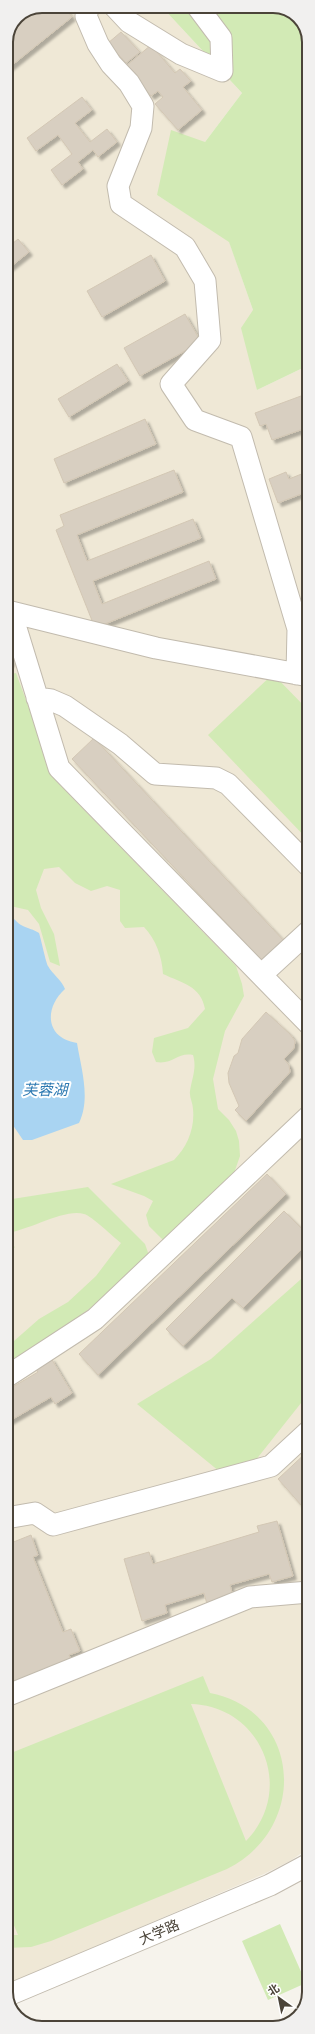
<svg xmlns="http://www.w3.org/2000/svg" width="315" height="2034" font-family="'Alegreya Sans','Noto Sans SC',sans-serif">
<style>
.education{fill:#efe8d6}
.green{fill:#d2eab5;fill-rule:evenodd}
.water{fill:#a9d4f2}
.building{fill:#d8cfc1;stroke:#d3c7b4;filter:url(#shadow)}
.lines{fill:none;stroke-linecap:round;stroke-linejoin:round}
.minor-casing{stroke:#c2bbae;stroke-width:23}
.minor{stroke:#fff;stroke-width:21}
.labels{text-anchor:middle;stroke-width:4;stroke-linejoin:round;paint-order:stroke}
.street-label{font-size:14px;fill:#4b4439;stroke:#fff}
.water-label{font-size:15px;font-style:italic;fill:#2e7ab2;stroke:#fff}
.rim{fill:none;stroke:#4b4439;stroke-width:2}
</style>
<defs>
<filter id="shadow"><feDropShadow dx="3.5" dy="3.5" stdDeviation="1" flood-color="#0004"/></filter>
</defs>
<rect width="100%" height="100%" fill="#f6f3ec"/>
<path class="education" d="M42,6H161L242,93L205,142L157,195L229,241L253,310L257,390L309,365V1848L290,1861L264,1874L6,1985V42L17,16Z"/>
<path class="green" d="M161,6H278L299,17L309,37V365L257,390L241,328L253,310L229,242L157,195L171,130L205,142L242,93Z
M16,673L56,781L236,966L242,984L244,996L225,1031L213,1079L218,1109L229,1120L236,1131L239,1141L240,1156L233,1176L163,1240L149,1226L146,1215L153,1201L144,1196L111,1184L174,1160C187,1147 195,1129 193,1109C193,1103 189,1097 190,1091C192,1078 197,1068 193,1055C177,1052 173,1065 156,1062L152,1052L154,1038L188,1028L205,1009C201,986 182,983 163,974C162,956 156,940 144,927L125,928L120,921V890L107,886L91,891L75,883L59,867L44,869L36,890L41,908L54,934L60,966L50,962L39,924L28,910L6,905V675Z
M273,674L309,711V841L208,735Z
M88,1187L145,1244L151,1261C104,1299 56,1334 6,1368V1348L39,1319L68,1302L96,1276L121,1243C113,1237 92,1216 84,1214C65,1208 28,1231 6,1233V1200Z
M6,1241L15,1247L6,1255Z
M309,1272V1393L236,1485L137,1404L211,1359Z
M203,1676L210,1693C302,1711 309,1828 227,1869L51,1941L31,1947L6,1948V1935H18L6,1906V1755ZM191,1704C262,1706 296,1790 246,1841Z
M280,1924L306,1983L268,2000L242,1941Z"/>
<path class="water" d="M6,915C14,916 16,923 23,926C29,929 33,929 39,933C41,939 46,963 48,966C53,975 61,979 65,989C44,1008 45,1038 77,1043C81,1068 91,1098 79,1123L32,1140H23L6,1115Z"/>
<path class="building" d="M42,6H67L65,8L72,17L6,70V42L11,30L28,17L25,13Z
M121,32L140,52L126,63L108,43Z
M151,45L175,73L180,69L191,81L183,87L202,110L178,130L155,104L163,97L158,91L151,96L126,66Z
M82,97L92,110L75,123L90,142L107,129L117,142L98,157L93,150L78,162L83,169L62,185L51,170L72,154L58,135L36,151L27,138Z
M18,239L29,252L9,268L6,264V249Z
M151,255L165,281L102,317L87,291Z
M185,314L201,342L140,376L124,348Z
M117,364L128,381L69,417L58,399Z
M309,393V427L272,440L266,424L260,426L255,413Z
M145,419L156,444L64,483L54,459Z
M174,470L183,492L77,535L87,561L193,519L201,538L93,581L102,604L209,561L216,579L95,628L56,530L64,526L60,515Z
M309,471V491L278,503L269,479L286,472L289,479Z
M6,641L11,663L6,664Z
M94,738L287,944L265,964L72,759Z
M266,1012L290,1034L295,1041L294,1048L284,1059L289,1065L290,1072L246,1121L235,1110L239,1106L229,1083L228,1073L234,1056L238,1053L242,1039Z
M267,1174L286,1194L98,1375L79,1354Z
M284,1211L309,1236V1242L243,1308L232,1298L183,1346L166,1329Z
M51,1358L72,1393L55,1404L51,1397L6,1423V1391L38,1372L35,1368Z
M309,1450V1514L278,1479Z
M277,1521L293,1576L272,1582L269,1574L230,1585L233,1596L207,1604L204,1593L165,1605L167,1613L142,1621L124,1559L149,1552L153,1564L259,1532L257,1526Z
M31,1535L38,1555L33,1557L63,1632L71,1629L80,1651L69,1655L73,1664L6,1691V1545Z"/>
<g class="lines">
<g class="minor-casing">
<path id="minor" d="M89,6L86,16L98,44L111,64L129,83L143,106L141,128L118,186L121,204L185,247L205,281L210,340L171,384L195,420L241,437L298,629L297,674
M114,6L129,22L181,54L222,71L221,38L197,6
M11,612L156,648L309,676
M6,613L11,612L59,768L309,1024
M37,698L51,700L65,706L120,744L155,774L216,778L228,784L309,866
M261,975L309,931
M6,1377L95,1319L309,1116
M6,1518L35,1513L53,1525L271,1466L309,1431
M6,1696L250,1597L309,1592
M6,1996L270,1885L309,1864"/>
</g>
<use href="#minor" class="minor"/>
</g>
<g class="labels">
<g class="street-label">
<text transform="translate(159 1932) rotate(-23)" y="5">大学路</text>
</g>
<g class="water-label">
<text x="45" y="1095">芙蓉湖</text>
</g>
</g>
<path d="M0 0H315V2034H0ZM42 13H273A29 29 0 0 1 302 42V1992A29 29 0 0 1 273 2021H42A29 29 0 0 1 13 1992V42A29 29 0 0 1 42 13Z" fill="#f1f0ef" fill-rule="evenodd"/>
<path class="rim" d="M42 13H273A29 29 0 0 1 302 42V1992A29 29 0 0 1 273 2021H42A29 29 0 0 1 13 1992V42A29 29 0 0 1 42 13Z"/>
<g transform="translate(279 1998) rotate(327)" stroke="#ffffff" stroke-width="3" paint-order="stroke">
<path d="M0-3L7 15L0 10L-7 15Z" fill="#4b4439"/>
<text y="-6" font-size="11" font-weight="bold" text-anchor="middle" fill="#4b4439">北</text>
</g>
</svg>
